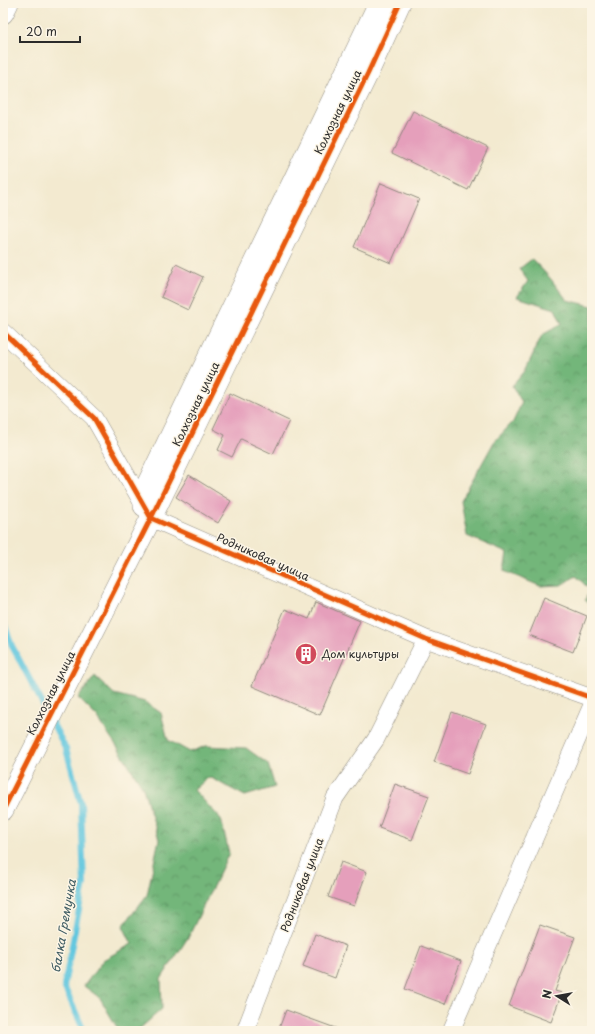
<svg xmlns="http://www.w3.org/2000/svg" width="595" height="1034" font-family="'Playpen Sans',sans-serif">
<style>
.forest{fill:url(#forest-crowns);stroke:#4f7052}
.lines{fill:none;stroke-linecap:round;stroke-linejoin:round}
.stream{stroke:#62c7df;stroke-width:6}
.building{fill:#e59fbb}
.minor-casing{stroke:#8f8a7e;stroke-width:18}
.tertiary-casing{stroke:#8f8a7e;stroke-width:22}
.minor{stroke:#fff;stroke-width:17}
.tertiary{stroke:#fff;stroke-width:21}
.cycleway-casing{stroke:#fcf5e5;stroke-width:8}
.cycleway{stroke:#e8590c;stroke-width:5}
.labels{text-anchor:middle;stroke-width:3;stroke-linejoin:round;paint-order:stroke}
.street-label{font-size:11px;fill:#2b2b2b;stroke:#fcf5e5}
.poi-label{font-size:11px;fill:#2b2b2b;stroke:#fcf5e5;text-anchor:start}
.water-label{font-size:12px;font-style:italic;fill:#3c5a61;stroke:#fcf5e5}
</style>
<defs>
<pattern id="forest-crowns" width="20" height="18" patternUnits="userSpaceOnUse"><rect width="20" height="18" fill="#73b67a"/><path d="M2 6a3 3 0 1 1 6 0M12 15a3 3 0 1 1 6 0" fill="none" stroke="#5f9464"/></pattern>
</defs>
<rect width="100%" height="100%" fill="#fcf5e5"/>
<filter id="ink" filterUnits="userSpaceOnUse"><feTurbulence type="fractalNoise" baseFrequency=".025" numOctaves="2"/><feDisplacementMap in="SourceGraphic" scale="8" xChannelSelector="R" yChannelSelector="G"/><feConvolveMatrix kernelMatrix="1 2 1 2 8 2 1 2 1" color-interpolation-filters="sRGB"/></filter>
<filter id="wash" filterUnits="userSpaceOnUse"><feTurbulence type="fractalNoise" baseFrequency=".012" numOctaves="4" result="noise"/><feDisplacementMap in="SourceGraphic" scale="16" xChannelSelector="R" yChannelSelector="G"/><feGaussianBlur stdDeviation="0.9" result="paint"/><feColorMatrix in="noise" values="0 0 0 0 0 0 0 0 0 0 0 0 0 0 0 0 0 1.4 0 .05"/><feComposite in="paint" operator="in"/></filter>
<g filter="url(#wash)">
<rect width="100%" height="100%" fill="#f3ead0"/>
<path class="forest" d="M532,259L550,278L567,300L592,306V606L585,600L590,590L576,576L561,585L540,586L504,571L507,553L467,536L461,501L494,442L513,422L522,402L512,386L525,371L542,335L562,324L555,309L517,297L528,281L519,269Z
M95,676L114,694L145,702L161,713L168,740L190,752L206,746L246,748L268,764L275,787L245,796L209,777L194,790L221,819L229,853L189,936L161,979L162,1009L137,1031H119L100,998L84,986L103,960L132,944L123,926L147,895L159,839L143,788L122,754L97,717L78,698Z"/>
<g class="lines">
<path class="stream" d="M3,620L12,646L47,712
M52,722L66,749L81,804L84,884L64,986L84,1031"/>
</g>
<g id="blocks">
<path class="building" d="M413,111L488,148L468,190L392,153Z
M381,183L419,199L391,263L354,247Z
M176,264L203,277L188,310L161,297Z
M230,393L289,421L273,454L241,439L232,457L218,450L225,435L213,429Z
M189,475L231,501L218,523L176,497Z
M544,598L587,616L573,652L529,635Z
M316,602L360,621L320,715L252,686L285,609L309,619Z
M452,712L486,724L468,774L434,762Z
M395,784L429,796L412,840L379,828Z
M341,862L367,872L354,906L328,897Z
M540,925L575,937L555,991L562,993L551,1022L509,1006Z
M315,934L346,946L335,978L303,966Z
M421,946L461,961L445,1004L405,989Z
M286,1010L338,1029V1031H278Z"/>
</g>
</g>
<g filter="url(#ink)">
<use href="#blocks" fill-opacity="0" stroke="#8f8a7e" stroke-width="1"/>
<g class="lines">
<g class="minor-casing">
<path id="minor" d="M3,332L94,418L151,518L426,639L592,698
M245,1031L335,798L376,739L426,639
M451,1031L592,705"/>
</g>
<g class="tertiary-casing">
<path id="tertiary" d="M3,13L8,3
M144,506L147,485L379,3
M3,810L151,518L368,73L400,3"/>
</g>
<use href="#minor" class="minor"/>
<use href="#tertiary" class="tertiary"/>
<g class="cycleway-casing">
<path id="cycleway" d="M3,332L94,418L151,518L426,639L592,698
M3,810L151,518L368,73L400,3"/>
</g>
<use href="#cycleway" class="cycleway"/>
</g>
</g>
<defs>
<g id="building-disc" transform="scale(1.15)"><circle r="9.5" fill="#d1495b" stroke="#fcf5e5"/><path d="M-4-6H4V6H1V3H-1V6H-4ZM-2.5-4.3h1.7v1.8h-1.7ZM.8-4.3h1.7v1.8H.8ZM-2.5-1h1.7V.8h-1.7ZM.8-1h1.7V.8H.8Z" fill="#fff"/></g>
</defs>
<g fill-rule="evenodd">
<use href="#building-disc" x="306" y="654"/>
</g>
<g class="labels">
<g class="street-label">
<text transform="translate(338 112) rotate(-64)" y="4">Колхозная улица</text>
<text transform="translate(196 404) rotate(-64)" y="4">Колхозная улица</text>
<text transform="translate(263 557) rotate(24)" y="4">Родниковая улица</text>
<text transform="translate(51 693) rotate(-63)" y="4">Колхозная улица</text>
<text transform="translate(302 885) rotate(-69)" y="4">Родниковая улица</text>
</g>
<g class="poi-label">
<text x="322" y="658">Дом культуры</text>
</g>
<g class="water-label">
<text transform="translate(64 926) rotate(-80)" y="4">балка Гремучка</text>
</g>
</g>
<rect width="595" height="1034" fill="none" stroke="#fcf5e5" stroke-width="16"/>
<g transform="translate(557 996) rotate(281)" stroke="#fcf5e5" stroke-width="3" paint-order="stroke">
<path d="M0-3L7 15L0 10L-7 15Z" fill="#2b2b2b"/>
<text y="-6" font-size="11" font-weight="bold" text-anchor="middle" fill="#2b2b2b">N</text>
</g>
<path d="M20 36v6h60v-6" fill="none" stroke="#2b2b2b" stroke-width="2"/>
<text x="26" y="36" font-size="12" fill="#2b2b2b" stroke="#fcf5e5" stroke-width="3" paint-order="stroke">20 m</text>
</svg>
